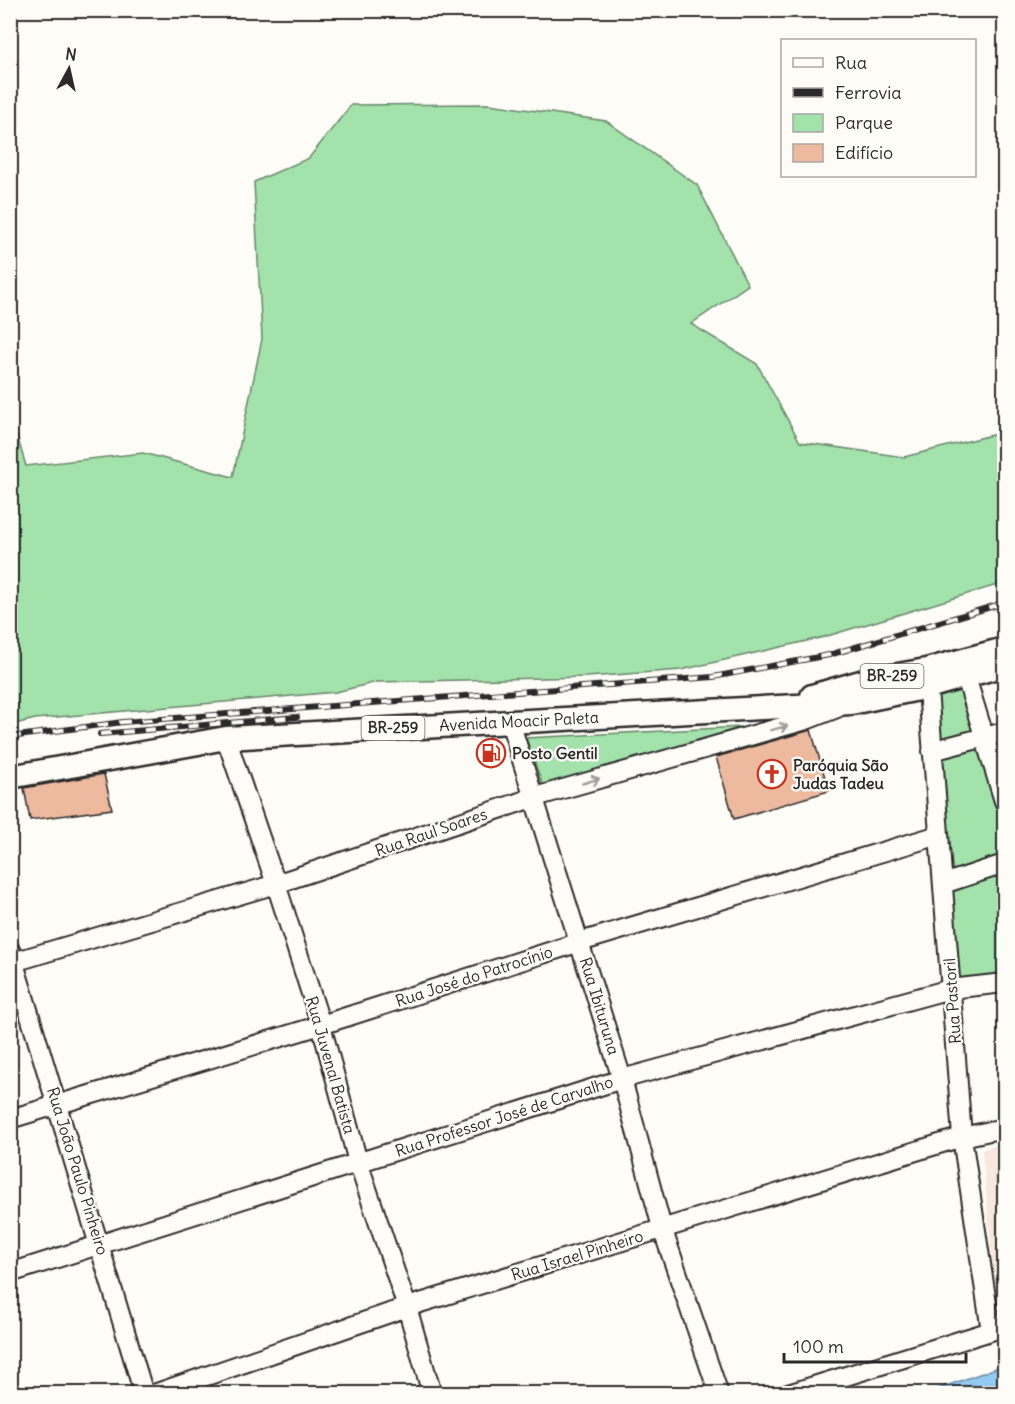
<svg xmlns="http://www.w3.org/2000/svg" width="1015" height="1404" font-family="Delius,sans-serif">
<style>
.built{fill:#f8e8dd}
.green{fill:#a3e2ab;stroke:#67866b;stroke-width:1.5}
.water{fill:#95caf3;stroke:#6b8aa3;stroke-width:1.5}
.building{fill:#edb99f;stroke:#2b2b2b;stroke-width:1.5}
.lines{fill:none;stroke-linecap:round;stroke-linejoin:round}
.minor-casing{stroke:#2b2b2b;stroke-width:22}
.major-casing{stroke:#2b2b2b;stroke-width:27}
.minor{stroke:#fdfcf7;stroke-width:18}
.major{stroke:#fdfcf7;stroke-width:22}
.rail-casing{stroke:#2b2b2b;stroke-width:6}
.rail{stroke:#fdfcf7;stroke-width:4;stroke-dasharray:11;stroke-linecap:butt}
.oneway{stroke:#9e9e9b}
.labels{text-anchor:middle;stroke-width:4.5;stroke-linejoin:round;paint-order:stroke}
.shield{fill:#fdfcf7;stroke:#6a6a68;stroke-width:1.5}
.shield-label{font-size:15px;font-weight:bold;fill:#2b2b2b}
.street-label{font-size:16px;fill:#2b2b2b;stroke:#fdfcf7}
.poi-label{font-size:16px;font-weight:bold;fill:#2b2b2b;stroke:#fdfcf7;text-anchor:start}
</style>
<rect width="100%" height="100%" fill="#fdfcf7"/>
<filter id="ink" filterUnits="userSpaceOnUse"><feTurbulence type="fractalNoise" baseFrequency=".0167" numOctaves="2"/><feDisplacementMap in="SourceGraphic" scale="12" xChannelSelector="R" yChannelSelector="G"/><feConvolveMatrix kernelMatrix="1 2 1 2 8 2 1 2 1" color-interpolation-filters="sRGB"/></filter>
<g filter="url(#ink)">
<path class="built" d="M1004,1143V1296L996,1300L982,1150Z"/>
<path class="green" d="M489,104L606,121L697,185L748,285L691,324L757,364L800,442L904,457L1004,432V583L824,637L681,670L587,677L377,682L336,692L35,719L11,725V416L26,466L143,453L233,477L262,339L254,182L309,158L351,105Z
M965,679L982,737L933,749L929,688Z
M741,727L544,789L526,738Z
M984,741L1004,822V860L947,881L934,753Z
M1004,874V974L957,982L950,892Z"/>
<path class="water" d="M1004,1365V1393H927Z"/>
<path class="building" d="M811,730L829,791L734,819L716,757Z
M104,774L112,809L30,820L24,788Z"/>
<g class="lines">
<g class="minor-casing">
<path id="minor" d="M962,664L1004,801
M927,676L962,1137L991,1331
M510,722L622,1079L662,1228L719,1394
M226,738L276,884L321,1025L358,1162L407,1307L432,1394
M932,751L1004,732
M943,884L1004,864
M10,950L144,1394
M10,963L276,884L535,797L806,720L837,708
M10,1119L321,1025L580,942L939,835
M10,1273L622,1079L950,989L1004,983
M154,1394L407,1307L962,1137L1004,1128
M788,1394L991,1331L1004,1324"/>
</g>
<g class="major-casing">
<path id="major" d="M812,696L864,681L926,670L1004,649
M10,777L226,738L851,703L928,687L1004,665"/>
</g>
<use href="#minor" class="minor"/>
<use href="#major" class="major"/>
<g class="rail-casing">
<path id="rail" d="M100,734L297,717
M10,737L123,722L713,677L829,655L1004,603"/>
</g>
<use href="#rail" class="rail"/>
</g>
<defs><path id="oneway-shaft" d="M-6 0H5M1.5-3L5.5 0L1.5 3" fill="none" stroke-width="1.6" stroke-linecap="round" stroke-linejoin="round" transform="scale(1.5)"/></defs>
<g class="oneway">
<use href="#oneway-shaft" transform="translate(779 728) rotate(-15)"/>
<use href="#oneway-shaft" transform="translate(591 781) rotate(-16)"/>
</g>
</g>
<defs>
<g id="fuel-ring" transform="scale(1.5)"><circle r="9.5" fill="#fdfcf7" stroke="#c8321e" stroke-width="1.5"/><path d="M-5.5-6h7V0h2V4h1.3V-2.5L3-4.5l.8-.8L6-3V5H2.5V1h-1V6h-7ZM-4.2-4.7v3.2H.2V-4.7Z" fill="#c8321e"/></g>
<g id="church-ring" transform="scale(1.5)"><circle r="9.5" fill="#fdfcf7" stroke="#c8321e" stroke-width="1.5"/><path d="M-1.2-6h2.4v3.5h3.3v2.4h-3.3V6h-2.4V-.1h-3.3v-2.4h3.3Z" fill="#c8321e"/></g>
</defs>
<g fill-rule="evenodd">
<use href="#fuel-ring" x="491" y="753"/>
<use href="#church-ring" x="772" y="774"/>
</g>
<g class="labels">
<g class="shield">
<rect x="860.5" y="664" width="63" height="24" rx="4.5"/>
<rect x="361.5" y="716" width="63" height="24" rx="4.5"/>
</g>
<g class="shield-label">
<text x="892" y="681">BR-259</text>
<text x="393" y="733">BR-259</text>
</g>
<g class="street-label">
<text transform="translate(519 721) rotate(-3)" y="6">Avenida Moacir Paleta</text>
<text transform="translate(431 832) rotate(-19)" y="6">Rua Raul Soares</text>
<text transform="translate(474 976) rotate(-18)" y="6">Rua José do Patrocínio</text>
<text transform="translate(952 1001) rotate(-94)" y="6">Rua Pastoril</text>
<text transform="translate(600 1006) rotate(73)" y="6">Rua Ibituruna</text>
<text transform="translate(331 1065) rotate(74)" y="6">Rua Juvenal Batista</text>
<text transform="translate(504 1116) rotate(-18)" y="6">Rua Professor José de Carvalho</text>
<text transform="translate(78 1171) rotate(73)" y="6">Rua João Paulo Pinheiro</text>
<text transform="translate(577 1255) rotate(-17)" y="6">Rua Israel Pinheiro</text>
</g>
<g class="poi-label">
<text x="512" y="759">Posto Gentil</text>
<text x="793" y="771">Paróquia São<tspan x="793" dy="18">Judas Tadeu</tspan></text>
</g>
</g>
<rect width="1015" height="1404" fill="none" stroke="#fdfcf7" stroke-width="36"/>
<rect x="18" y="18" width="979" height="1368" fill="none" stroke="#2b2b2b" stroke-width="2" filter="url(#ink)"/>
<rect x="781" y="39" width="195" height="138" fill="#fdfcf7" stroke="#a9a8a5" stroke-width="1.5"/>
<rect x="793" y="58" width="30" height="9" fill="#fdfcf7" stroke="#a9a8a5" stroke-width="1.5"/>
<text x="835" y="69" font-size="18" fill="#2b2b2b">Rua</text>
<rect x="793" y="88" width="30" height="9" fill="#2b2b2b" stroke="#a9a8a5" stroke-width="1.5"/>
<text x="835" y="99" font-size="18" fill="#2b2b2b">Ferrovia</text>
<rect x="793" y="114" width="30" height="18" fill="#a3e2ab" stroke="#a9a8a5" stroke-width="1.5"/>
<text x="835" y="129" font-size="18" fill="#2b2b2b">Parque</text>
<rect x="793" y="144" width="30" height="18" fill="#edb99f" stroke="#a9a8a5" stroke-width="1.5"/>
<text x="835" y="159" font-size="18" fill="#2b2b2b">Edifício</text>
<g transform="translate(69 69) rotate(8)" stroke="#fdfcf7" stroke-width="4.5" paint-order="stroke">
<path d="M0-4.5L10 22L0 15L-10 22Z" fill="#2b2b2b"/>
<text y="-9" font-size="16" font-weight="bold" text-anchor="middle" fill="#2b2b2b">N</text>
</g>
<path d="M784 1353v9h182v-9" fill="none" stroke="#2b2b2b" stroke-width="3"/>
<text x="793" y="1353" font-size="18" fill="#2b2b2b" stroke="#fdfcf7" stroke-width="4.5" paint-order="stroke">100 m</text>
</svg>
